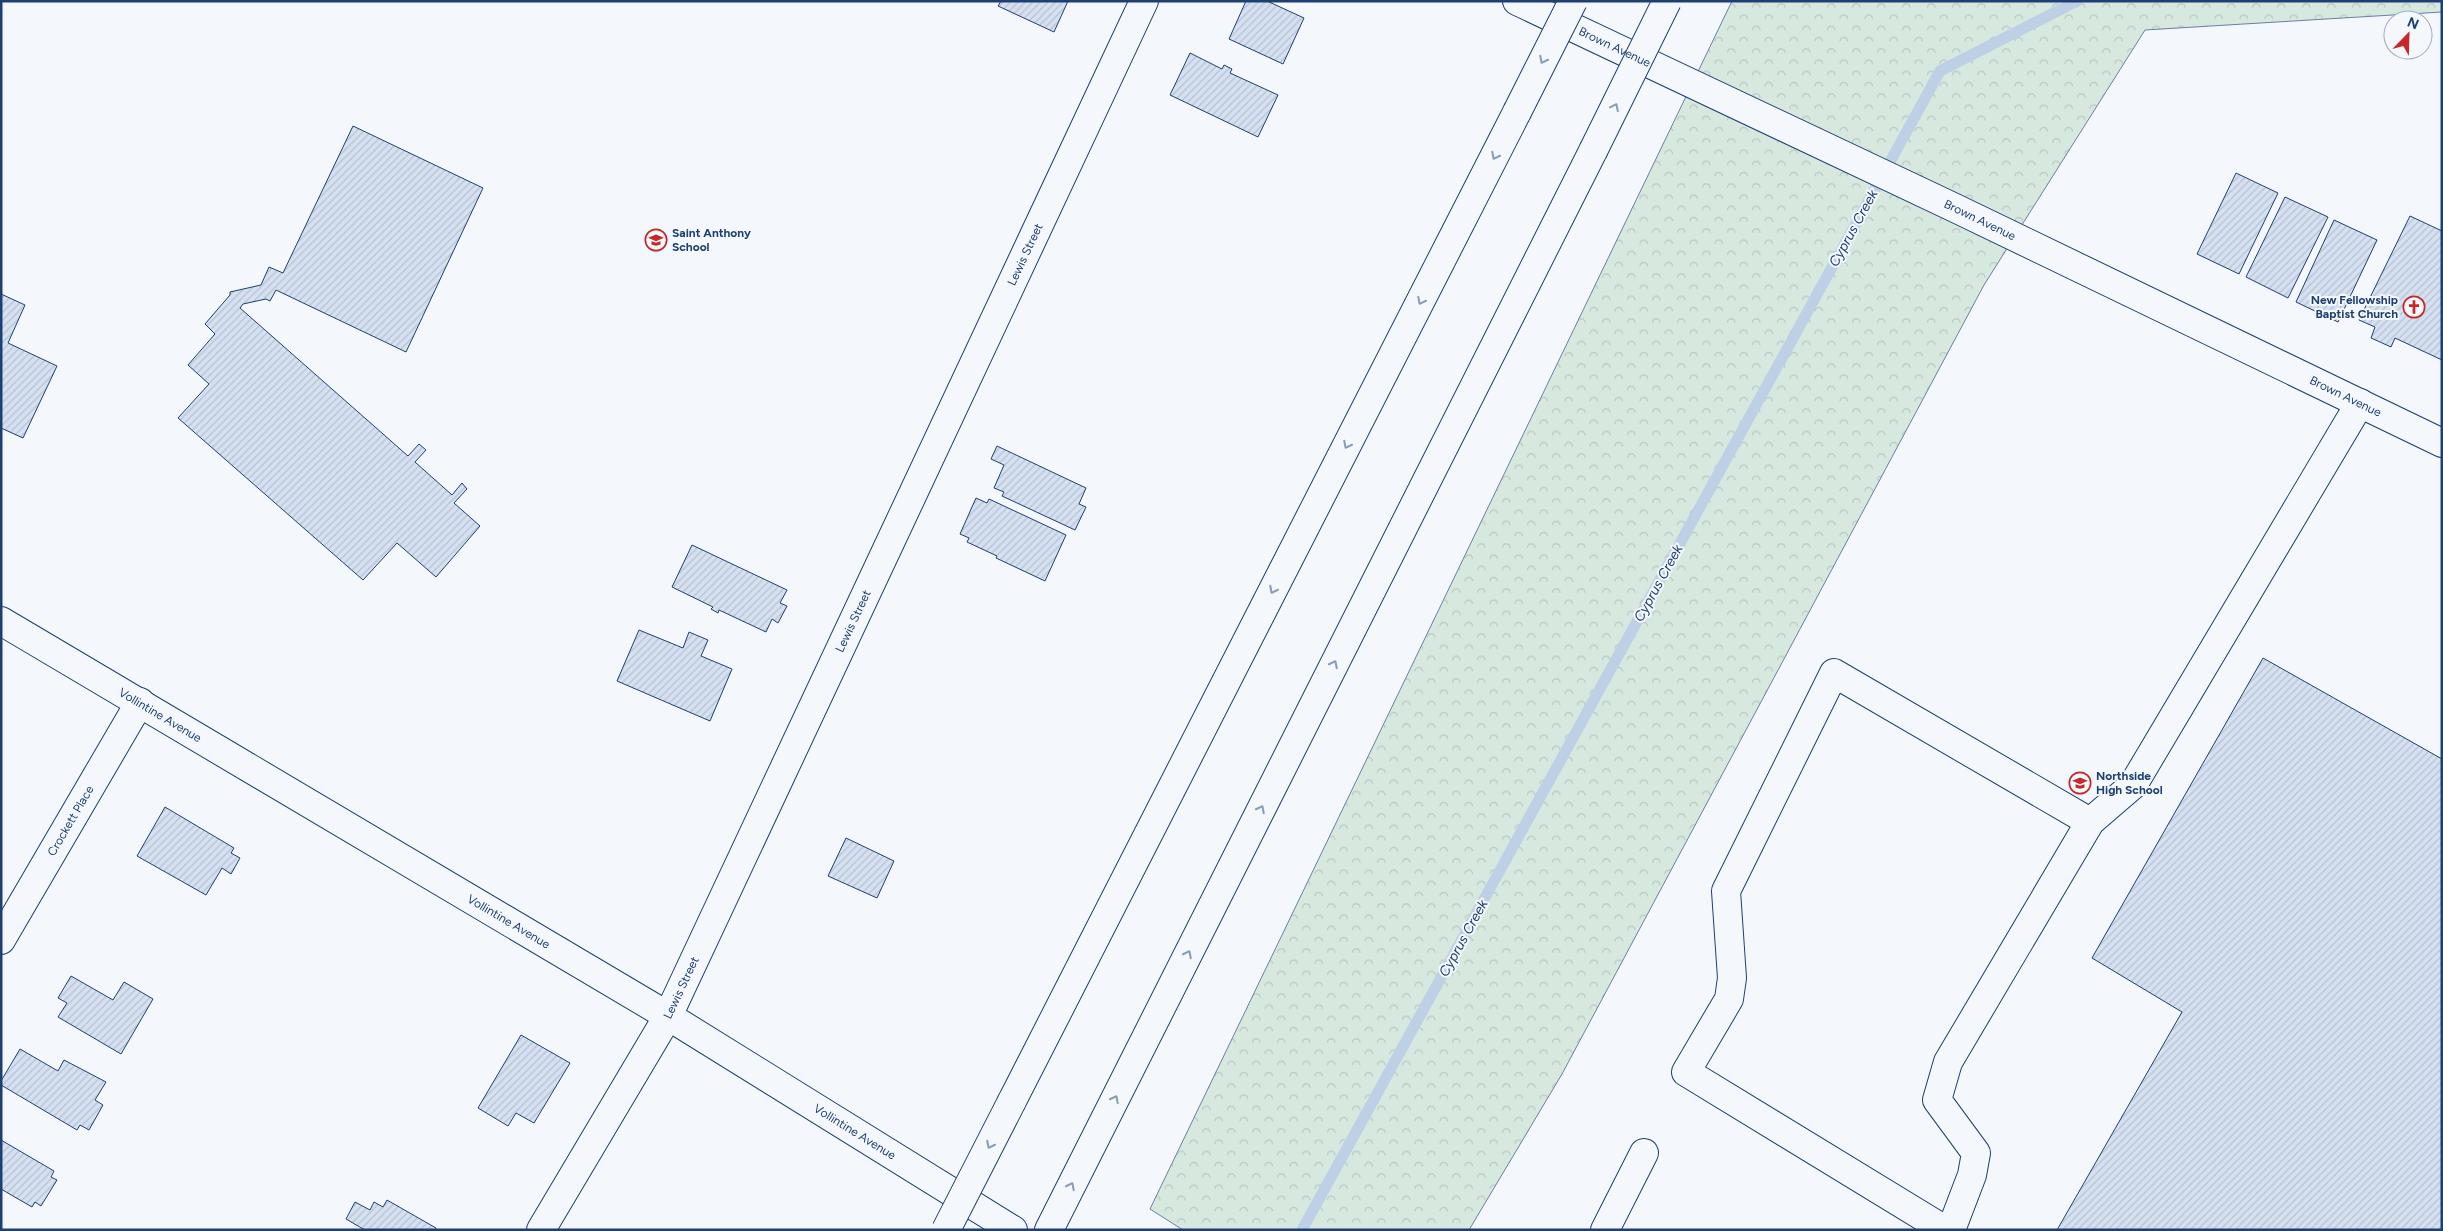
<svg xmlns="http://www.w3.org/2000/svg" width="2443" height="1231" font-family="Figtree,sans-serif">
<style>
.forest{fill:url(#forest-crowns);stroke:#687fa3}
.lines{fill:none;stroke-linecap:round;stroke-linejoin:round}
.stream{stroke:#bed0e5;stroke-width:11}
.building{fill:url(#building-hatch);stroke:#1d3f73}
.minor-casing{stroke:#1d3f73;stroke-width:30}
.highway-casing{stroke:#1d3f73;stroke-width:30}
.minor{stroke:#f4f7fb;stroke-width:28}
.highway{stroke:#f4f7fb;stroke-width:28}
.highway-bridge-casing{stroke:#1d3f73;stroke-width:30;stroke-linecap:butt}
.highway-bridge{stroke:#f4f7fb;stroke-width:28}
.oneway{stroke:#889bb7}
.labels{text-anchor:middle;stroke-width:4;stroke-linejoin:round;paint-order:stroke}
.street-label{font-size:12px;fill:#1d3f73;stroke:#f4f7fb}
.poi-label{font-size:12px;font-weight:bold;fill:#1d3f73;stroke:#f4f7fb;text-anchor:start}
.water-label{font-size:14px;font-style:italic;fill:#1d3f73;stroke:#f4f7fb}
</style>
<defs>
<pattern id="forest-crowns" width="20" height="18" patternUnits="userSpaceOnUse" patternTransform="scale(1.25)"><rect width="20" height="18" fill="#d7e8df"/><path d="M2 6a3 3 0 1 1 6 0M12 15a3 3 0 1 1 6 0" fill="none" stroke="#b8c8c3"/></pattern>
<pattern id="building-hatch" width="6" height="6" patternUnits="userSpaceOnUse" patternTransform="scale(1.25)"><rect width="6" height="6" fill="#d5e0f0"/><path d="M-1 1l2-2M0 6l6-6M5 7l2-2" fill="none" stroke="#b6c1d1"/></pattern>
</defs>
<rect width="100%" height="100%" fill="#f4f7fb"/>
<path class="forest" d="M1732,1H2442V12L2145,30L1984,285L1562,1074L1469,1230H1183L1150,1209Z"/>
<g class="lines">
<path class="stream" d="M1302,1230L1940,71L2077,1"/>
</g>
<path class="building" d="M1001,1H1068L1054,32L998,6Z
M1246,1H1267L1304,18L1283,64L1229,39Z
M1190,53L1222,69L1224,65L1232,69L1230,73L1278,95L1258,137L1170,95Z
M353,126L483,188L406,352L276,290L270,301L266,299L243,304L240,308L408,456L419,444L426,450L415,462L452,495L462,483L467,489L454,503L480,526L436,577L397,543L363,580L178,418L209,384L188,365L215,334L205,324L230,295V292L261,285L269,267L283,273Z
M2236,173L2278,193L2239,274L2197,254Z
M2285,197L2328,217L2288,298L2246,277Z
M2410,216L2442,231V360L2395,338L2391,347L2371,338L2375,327L2359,320Z
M2334,220L2377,240L2338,322L2296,302Z
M1,294L25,305L8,343L57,366L23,438L1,428Z
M997,446L1086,488L1079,504L1086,507L1075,530L1002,496L1004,492L994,488L1004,465L991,459Z
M976,498L987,503L989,499L1066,535L1045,581L996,558L997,556L967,542L969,538L960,534Z
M692,545L787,590L780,603L787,606L778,623L772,619L766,632L719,610L718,613L711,609L713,607L672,587Z
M639,630L683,648L689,632L708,640L701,656L732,669L710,721L617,681Z
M2263,658L2442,759V1230H2057L2182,1012L2092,958Z
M165,807L234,848L231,853L240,858L231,874L222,868L206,895L137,856Z
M846,838L894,861L877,898L828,876Z
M71,976L113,1000L124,982L153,999L121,1054L58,1017L67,1003L58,998Z
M521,1035L570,1063L534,1123L516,1113L508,1126L478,1108Z
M20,1049L58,1071L64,1060L106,1082L95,1100L103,1105L89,1130L80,1125L77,1130L1,1085V1081Z
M1,1140L54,1171L51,1177L57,1180L41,1206L35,1202L32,1207L1,1189Z
M387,1200L436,1228V1230H365L346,1219L355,1202L370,1210L374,1202L383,1207Z"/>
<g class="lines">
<g class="minor-casing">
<g id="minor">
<path id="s1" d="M1517,1L1955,208L2442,443"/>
<path id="s2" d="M1,621L668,1016L1013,1230"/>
<path id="s3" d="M1,940L140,702"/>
<path id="s4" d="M541,1230L668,1016L1144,1"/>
<path d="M1605,1230L1644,1153"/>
<path d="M1945,1230L1686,1072L1729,999L1732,978L1726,891L1834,673L2090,822"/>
<path d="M1951,1230L1972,1175L1976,1153L1937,1100L1948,1062L2090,822L2133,785L2360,403"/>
</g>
</g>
<g class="highway-casing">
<path id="highway" d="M1012,1101L1517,112
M1049,1230L1593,151"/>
</g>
<use href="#minor" class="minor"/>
<use href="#highway" class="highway"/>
<g class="highway-bridge-casing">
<path id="highway-bridge" d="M1517,112L1573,1
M1593,151L1667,1
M946,1230L1012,1101"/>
</g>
<use href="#highway-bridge" class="highway-bridge"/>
</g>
<defs><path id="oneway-chevron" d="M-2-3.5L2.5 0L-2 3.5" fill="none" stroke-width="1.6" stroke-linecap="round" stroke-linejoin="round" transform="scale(1.25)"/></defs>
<g class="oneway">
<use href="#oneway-chevron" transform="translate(1543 60) rotate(117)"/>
<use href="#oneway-chevron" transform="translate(1615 107) rotate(-64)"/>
<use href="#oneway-chevron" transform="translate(1495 156) rotate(117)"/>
<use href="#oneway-chevron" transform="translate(1421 301) rotate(117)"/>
<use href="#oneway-chevron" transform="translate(1347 445) rotate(117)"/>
<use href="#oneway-chevron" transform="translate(1273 590) rotate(117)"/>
<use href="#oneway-chevron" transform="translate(1334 664) rotate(-63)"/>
<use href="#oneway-chevron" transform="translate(1261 809) rotate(-63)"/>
<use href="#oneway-chevron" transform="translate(1188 954) rotate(-63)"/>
<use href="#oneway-chevron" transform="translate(1115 1099) rotate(-63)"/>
<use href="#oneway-chevron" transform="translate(990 1145) rotate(117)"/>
<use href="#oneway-chevron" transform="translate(1071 1186) rotate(-63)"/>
</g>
<defs>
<g id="school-ring" transform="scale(1.125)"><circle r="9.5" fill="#f4f7fb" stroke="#c62828" stroke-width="1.5"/><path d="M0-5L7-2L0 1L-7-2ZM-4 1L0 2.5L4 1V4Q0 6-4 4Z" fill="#c62828"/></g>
<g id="church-ring" transform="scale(1.125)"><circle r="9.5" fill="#f4f7fb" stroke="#c62828" stroke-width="1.5"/><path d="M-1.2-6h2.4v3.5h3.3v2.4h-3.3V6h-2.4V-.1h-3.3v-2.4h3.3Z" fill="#c62828"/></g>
</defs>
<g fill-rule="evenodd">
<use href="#school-ring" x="656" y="240"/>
<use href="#church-ring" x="2414" y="307"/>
<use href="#school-ring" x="2080" y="783"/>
</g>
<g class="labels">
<g class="street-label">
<text dy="4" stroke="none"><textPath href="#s1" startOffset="108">Brown Avenue</textPath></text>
<text dy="4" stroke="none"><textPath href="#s1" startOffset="512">Brown Avenue</textPath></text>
<text dy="4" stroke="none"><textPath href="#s4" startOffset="1090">Lewis Street</textPath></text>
<text dy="4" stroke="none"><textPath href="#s1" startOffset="918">Brown Avenue</textPath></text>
<text dy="4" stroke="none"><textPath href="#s4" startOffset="685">Lewis Street</textPath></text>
<text dy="4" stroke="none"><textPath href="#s2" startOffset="185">Vollintine Avenue</textPath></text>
<text dy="4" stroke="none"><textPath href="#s3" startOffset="138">Crockett Place</textPath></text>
<text dy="4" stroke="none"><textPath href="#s2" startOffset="590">Vollintine Avenue</textPath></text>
<text dy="4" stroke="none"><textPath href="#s4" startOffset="280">Lewis Street</textPath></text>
<text dy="4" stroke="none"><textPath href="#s2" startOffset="995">Vollintine Avenue</textPath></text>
</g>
<g class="poi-label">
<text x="672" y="237">Saint Anthony<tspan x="672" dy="14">School</tspan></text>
<text x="2398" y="304" text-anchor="end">New Fellowship<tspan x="2398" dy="14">Baptist Church</tspan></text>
<text x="2096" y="780">Northside<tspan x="2096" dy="14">High School</tspan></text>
</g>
<g class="water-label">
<text transform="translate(1853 228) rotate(-61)" y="5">Cyprus Creek</text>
<text transform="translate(1658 583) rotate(-61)" y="5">Cyprus Creek</text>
<text transform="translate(1463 938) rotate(-61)" y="5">Cyprus Creek</text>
</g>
</g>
<rect width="2443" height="1231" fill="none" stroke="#1d3f73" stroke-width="5"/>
<g transform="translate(2408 35) rotate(23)"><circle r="24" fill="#f4f7fb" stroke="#9eadc5"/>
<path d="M0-4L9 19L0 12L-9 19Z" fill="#c62828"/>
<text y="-8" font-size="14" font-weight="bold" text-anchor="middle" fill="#1d3f73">N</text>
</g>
</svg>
